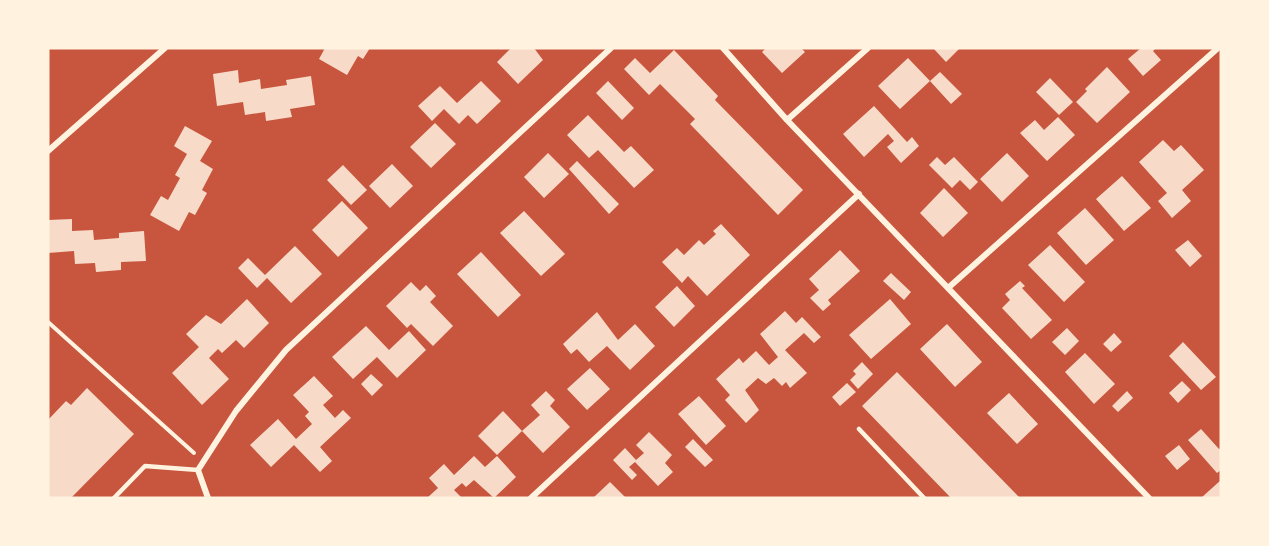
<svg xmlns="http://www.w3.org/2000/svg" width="1269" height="546" font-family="'Space Grotesk',sans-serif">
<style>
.building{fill:#f7dbc8}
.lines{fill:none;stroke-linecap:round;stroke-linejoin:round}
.path{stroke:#fff3e0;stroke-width:4}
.service{stroke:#fff3e0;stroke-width:4.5}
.minor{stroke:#fff3e0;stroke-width:6}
</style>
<rect width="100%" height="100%" fill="#c8553d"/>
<path class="building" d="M325,48H370L363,59L358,56L347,75L319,59Z
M511,48H534L543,60L518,84L497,62Z
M766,48H801L805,52L782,73L762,52Z
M933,48H960L946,62Z
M1141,48H1156L1153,51L1161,60L1143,76L1128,59Z
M674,50L718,96L715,100L803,190L778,215L690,124L695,119L660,84L649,95L624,69L635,58L650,73Z
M908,58L930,81L900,109L878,86Z
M1107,67L1130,92L1097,123L1076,102L1087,91L1085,89Z
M238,70L239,83L260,79L261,89L287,85L286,80L311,76L315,105L290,109L292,117L266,121L265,112L245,115L243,102L217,106L213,74Z
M940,72L962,94L951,104L930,81Z
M1050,78L1073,102L1059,115L1036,92Z
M481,81L501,101L477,124L468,115L459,124L444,109L432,121L418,106L440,86L457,103Z
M608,81L634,108L622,120L596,93Z
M874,106L907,142L912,137L919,146L901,163L887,147L894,141L888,134L864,157L843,134Z
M588,115L624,152L631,146L654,170L634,188L598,150L589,158L567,135Z
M1058,117L1075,135L1047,161L1020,133L1035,120L1044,130Z
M435,123L456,144L431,168L410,147Z
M185,126L212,141L200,161L213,169L202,190L207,193L195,215L189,212L179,231L150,215L161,196L168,200L180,178L175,175L187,154L174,146Z
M1163,140L1174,151L1181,145L1204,170L1182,190L1191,201L1172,218L1158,201L1167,193L1139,162Z
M548,153L569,174L544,198L524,177Z
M1007,153L1029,176L1002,202L980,179Z
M937,157L945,165L954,157L978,182L970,190L960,180L952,188L929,165Z
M577,161L619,204L609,214L569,169Z
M392,164L413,186L390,208L369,186Z
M343,165L367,190L351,205L327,180Z
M1122,176L1151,208L1124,231L1096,199Z
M944,188L968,213L943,237L920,213Z
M342,201L368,228L338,257L312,230Z
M1085,208L1114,240L1086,265L1057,233Z
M524,211L565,254L541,276L500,233Z
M72,219V231L93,230L94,240L119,238V233L144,231L146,261L121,262V270L96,272L95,263L75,264L74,251L48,253V220Z
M721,224L750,255L707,296L688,276L682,283L662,262L677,248L684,255L699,240L704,245L716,234L713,231Z
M1188,240L1202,256L1190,267L1175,250Z
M1050,245L1085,282L1064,302L1028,265Z
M295,246L322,274L291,303L267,278L257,288L238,268L248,258L265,275Z
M840,250L860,271L828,300L831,304L823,311L810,298L819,290L809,279Z
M481,252L521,295L498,317L457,274Z
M891,273L911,292L904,300L883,281Z
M1020,281L1025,286L1022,288L1052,320L1031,339L1002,308L1010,300L1005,294Z
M411,282L420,291L426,285L436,296L430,302L453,326L433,346L411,324L407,328L386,306Z
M677,286L695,306L674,327L655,307Z
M247,299L269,323L244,348L236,340L222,353L218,349L209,358L229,379L202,405L172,373L199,347L186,334L206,315L221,324Z
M890,299L911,324L871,359L849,335Z
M785,311L796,323L802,317L821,337L814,343L804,333L785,350L807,373L790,388L786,382L782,386L774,378L766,384L758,378L745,390L759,410L746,423L725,400L730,395L716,379L739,358L743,363L756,351L769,365L778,357L760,334Z
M597,312L618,340L635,324L655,346L630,370L607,346L589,362L577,349L571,354L563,344Z
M947,324L982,362L955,387L920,349Z
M366,326L389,350L409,331L426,350L397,378L377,357L353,379L332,357Z
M1067,328L1079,341L1065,355L1052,342Z
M1114,333L1122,342L1111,352L1103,344Z
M1183,342L1216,377L1201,390L1169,356Z
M1085,353L1115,384L1094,404L1065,372Z
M862,362L873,374L858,389L850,380L856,374L853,371Z
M590,368L610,389L587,410L567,389Z
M897,372L1020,498H951L862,406Z
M371,374L383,385L372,396L361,384Z
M314,376L333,396L323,405L335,418L343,410L351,418L320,447L332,461L320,472L294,445L271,467L250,445L278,419L296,439L312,424L305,416L309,412L293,395Z
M1182,381L1191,390L1178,403L1169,393Z
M847,383L856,392L840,406L832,397Z
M87,388L134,434L71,498H48V420L66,401L71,405Z
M546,391L555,400L550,406L570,427L543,453L522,431L540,415L531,405Z
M1127,391L1133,398L1118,412L1112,406Z
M1009,393L1038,424L1017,444L987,413Z
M699,396L726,426L706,445L678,414Z
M503,411L522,431L497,455L478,436Z
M1201,429L1219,449L1221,448V470L1217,473L1188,440Z
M649,432L672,455L665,463L673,472L658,486L635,462L629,467L637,475L632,480L613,460L625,448L636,460L644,453L636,445Z
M693,439L713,460L705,467L685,447Z
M1179,445L1190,459L1177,470L1165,456Z
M474,456L485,467L497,456L516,477L494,498L474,480L466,487L462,483L454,490L462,498H427L438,488L429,478L444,464L454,475Z
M1221,480V498H1201Z
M610,482L626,498H593Z"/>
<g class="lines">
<path class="path" d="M48,322L194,453"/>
<path class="service" d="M859,429L924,498
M114,498L145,466L198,470"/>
<path class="minor" d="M723,48L787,120L1149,498
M787,120L868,48
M48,151L165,48
M948,288L1218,48
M208,498L198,470L236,411L286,350L611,48
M531,498L859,194"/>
</g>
<rect width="1269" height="546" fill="none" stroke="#fff3e0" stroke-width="99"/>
</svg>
